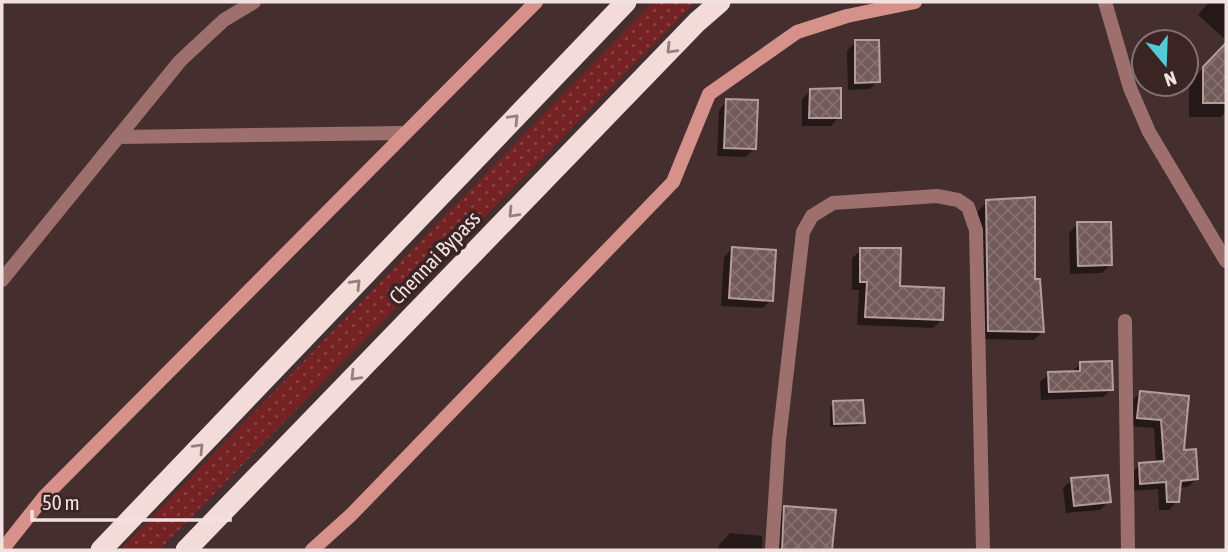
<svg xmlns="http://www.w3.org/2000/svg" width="1228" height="552" font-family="'Asap Condensed',sans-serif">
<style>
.grass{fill:url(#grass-dots)}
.shadow{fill:#0007}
.building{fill:url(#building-cross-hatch);stroke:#b69c99;stroke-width:2}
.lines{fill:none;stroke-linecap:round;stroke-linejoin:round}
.lane{stroke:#9d706d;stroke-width:14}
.street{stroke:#9d706d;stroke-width:14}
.secondary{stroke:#d7918b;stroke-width:14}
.highway{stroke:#f2dbd9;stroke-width:21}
.oneway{stroke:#96807e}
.labels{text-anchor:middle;stroke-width:7;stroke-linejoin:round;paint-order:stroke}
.street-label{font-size:21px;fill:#f1e2e1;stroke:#3a2524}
</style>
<defs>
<pattern id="grass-dots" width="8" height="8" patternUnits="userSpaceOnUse" patternTransform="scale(1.75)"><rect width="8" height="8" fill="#742223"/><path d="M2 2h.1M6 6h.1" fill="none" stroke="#884243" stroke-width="1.8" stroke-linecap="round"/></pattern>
<pattern id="building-cross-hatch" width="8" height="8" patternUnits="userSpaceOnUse" patternTransform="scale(1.75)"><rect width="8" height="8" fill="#725a58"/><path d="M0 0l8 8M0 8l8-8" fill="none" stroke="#877170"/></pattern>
</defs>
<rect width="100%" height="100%" fill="#452f2e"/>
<path class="grass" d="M653,2H695L159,550H120Z"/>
<path class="shadow" d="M1209,2H1226V40L1198,15Z
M855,42L878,81L870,89L848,90L847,51Z
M1226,45V111L1221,117H1189V83Z
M811,90L839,117L831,126H802V99Z
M727,101L754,148L746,157L717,156L719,110Z
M987,202L1033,281L1042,332L1034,340L980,339L978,211Z
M1077,224L1110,265L1102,273L1070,274L1069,233Z
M732,249L771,300L763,308L721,306L724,257Z
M861,250L898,288L941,320L933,328L857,325L859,290H852V258Z
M1080,364L1112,389L1103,397L1041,400L1040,382L1049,374L1071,373Z
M1140,393L1187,398L1182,452L1196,479L1188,487L1178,488L1177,501L1169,510H1159L1158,489L1132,491L1131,474L1139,465L1156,464L1154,428L1129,426L1132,401Z
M834,403L863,422L859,426L830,427V407Z
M1072,480L1109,501L1100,510L1066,513L1063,488Z
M785,507L834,511L831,550H772L774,519Z
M730,533L762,536V550H718L719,545Z"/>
<path class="building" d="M855,40H879L880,82L855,83Z
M1226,43V103H1203V67Z
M841,88V118H809L810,89Z
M726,99L758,100L756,149L724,148Z
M1035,197V279H1040L1044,332L988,331L986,200Z
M1077,222H1111L1112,265L1078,266Z
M732,247L776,250L773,301L729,298Z
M860,248H901L900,286L944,288L943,320L865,317L867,282H860Z
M1112,361L1113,390L1049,392L1048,372L1080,371V362Z
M1140,391L1189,396L1184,450L1196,449L1198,479L1181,481L1179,502H1167L1166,482L1140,484L1139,463L1164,461L1161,420L1137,418Z
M863,400L865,423L834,424L833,401Z
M1108,475L1111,502L1074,506L1071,478Z
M784,506L836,510L832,550H782Z"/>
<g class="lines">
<path class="lane" d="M1105,2L1130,88L1149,132L1226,261"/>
<path class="street" d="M118,137L403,133
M2,280L180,61L224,20L254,2
M1125,321L1128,550
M772,550L779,440L803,232L812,216L833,203L937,196L958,200L968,207L976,230L983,550"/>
<path class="secondary" d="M2,550L44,497L536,2
M312,550L351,515L673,182L709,94L797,32L847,16L915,2"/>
<path class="highway" d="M101,550L626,2
M186,550L697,22L720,2"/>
</g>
<defs><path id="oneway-chevron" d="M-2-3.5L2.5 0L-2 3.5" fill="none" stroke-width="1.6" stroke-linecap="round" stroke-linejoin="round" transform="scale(1.75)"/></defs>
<g class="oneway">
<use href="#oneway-chevron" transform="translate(671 49) rotate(134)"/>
<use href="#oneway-chevron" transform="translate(514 119) rotate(-46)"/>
<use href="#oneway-chevron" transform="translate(513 213) rotate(134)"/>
<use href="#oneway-chevron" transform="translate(356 284) rotate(-46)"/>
<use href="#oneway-chevron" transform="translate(355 376) rotate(134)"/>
<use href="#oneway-chevron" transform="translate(199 448) rotate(-46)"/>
</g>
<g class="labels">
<g class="street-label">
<text transform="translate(435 258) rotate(-46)" y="7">Chennai Bypass</text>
</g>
</g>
<rect width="1228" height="552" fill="none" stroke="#f1e2e1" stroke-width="7"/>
<g transform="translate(1165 63) rotate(161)"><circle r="33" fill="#3a2524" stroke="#837170" stroke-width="2"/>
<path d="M0-5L12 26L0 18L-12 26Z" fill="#52cbd7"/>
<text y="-10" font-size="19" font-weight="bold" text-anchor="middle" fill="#f1e2e1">N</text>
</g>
<path d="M32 510v10h198v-10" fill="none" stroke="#f1e2e1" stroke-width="3.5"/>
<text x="42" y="510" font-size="21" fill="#f1e2e1" stroke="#3a2524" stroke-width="5" paint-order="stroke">50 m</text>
</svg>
